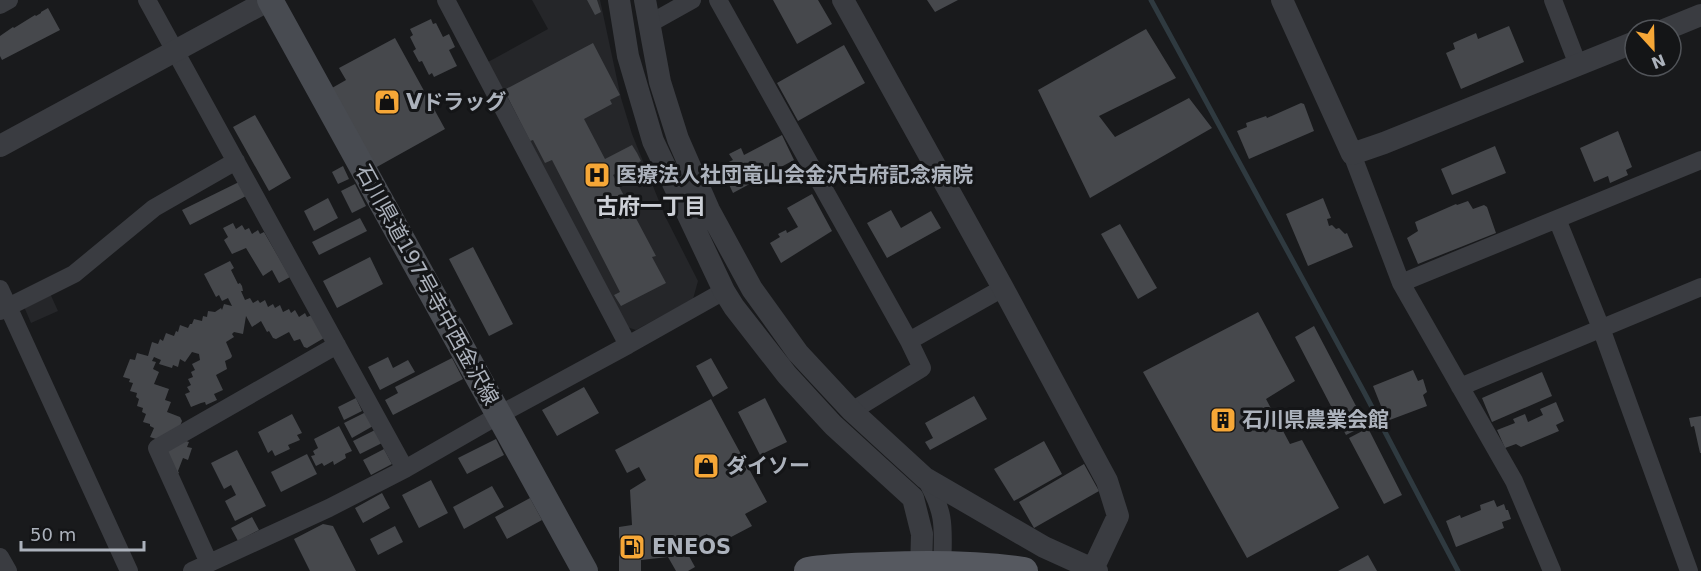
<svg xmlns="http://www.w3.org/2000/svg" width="1701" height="571" font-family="'DejaVu Sans','Noto Sans JP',sans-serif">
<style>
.built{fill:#252629}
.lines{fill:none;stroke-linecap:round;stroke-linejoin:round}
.stream{stroke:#2f3a40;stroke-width:5}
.building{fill:#46484c}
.minor{stroke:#3a3c41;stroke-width:18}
.tertiary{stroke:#3a3c41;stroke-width:22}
.secondary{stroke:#484b51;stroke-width:26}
.primary{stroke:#565960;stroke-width:28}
.labels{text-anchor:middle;stroke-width:6;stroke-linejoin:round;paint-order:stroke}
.poi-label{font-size:21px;font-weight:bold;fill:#acb2bc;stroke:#141517;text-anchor:start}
.street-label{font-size:21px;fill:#acb2bc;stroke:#141517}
.neighbourhood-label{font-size:22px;font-weight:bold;fill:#cdd0d7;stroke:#141517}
</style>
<rect width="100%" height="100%" fill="#191a1c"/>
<path class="built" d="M532,0H600L621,98L632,134L665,216L698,281L693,299L636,330L627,327L488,62L548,29Z
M48,289L58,311L31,323L22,302Z"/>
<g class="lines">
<path class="stream" d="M1151,0L1364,392L1458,571"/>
</g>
<path class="building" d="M587,0H597L601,12L595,15Z
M773,0H818L832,24L797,44Z
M927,0H958L935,12Z
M48,8L60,30L2,60L0,56V36L13,27L14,28L35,15L36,16L41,13V12Z
M431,19L433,24L436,23L443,37L449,34L455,47L449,50L457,66L434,77L432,73L429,75L422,61L419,62L413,51L416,49L410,37L413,35L410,29Z
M1509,26L1524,62L1461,89L1446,53L1455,49L1453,43L1476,33L1478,39Z
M1146,29L1176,78L1099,116L1115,137L1189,98L1212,128L1090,198L1038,90Z
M395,38L445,129L375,168L332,88L346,80L339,68Z
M593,43L620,95L610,100L612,104L584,119L605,159L632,145L637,153L641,161L613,175L656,256L652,257L666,283L621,306L614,295L620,292L552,160L545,163L533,140L530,141L504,90Z
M844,45L865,83L798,121L777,83Z
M1301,103L1304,104L1314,131L1249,159L1237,131L1247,127L1246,123L1266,116L1267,118Z
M255,115L291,178L269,191L233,127Z
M1618,131L1632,167L1626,170L1628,175L1610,183L1608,176L1594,182L1580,148Z
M782,135L794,160L733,193L720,166L733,160L729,154L741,148L744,155Z
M1495,146L1506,173L1452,195L1441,169Z
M343,166L349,179L338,184L332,172Z
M241,181L248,195L190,225L182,210Z
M355,184L366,206L352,213L341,191Z
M812,194L832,231L781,263L770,243L780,237L778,234L786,230L787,233L798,227L787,208Z
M328,198L338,218L314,231L304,211Z
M1323,198L1331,218L1327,219L1329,226L1332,225L1336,229L1339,228L1345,234L1347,233L1353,247L1308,266L1286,214Z
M1468,201L1473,209L1484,205L1487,207L1496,233L1418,264L1407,238L1418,231L1415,222L1456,204L1457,205Z
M891,210L901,228L931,211L941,228L887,258L867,223Z
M360,218L367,231L319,255L312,242Z
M233,223L236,229L242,225L245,230L249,228L252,234L258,230L260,234L264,232L290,277L279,283L272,270L263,276L246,248L232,254L224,240L228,237L223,228Z
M1120,224L1157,288L1138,299L1101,234Z
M473,247L513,324L489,336L449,259Z
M370,257L383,284L337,308L323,281Z
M230,261L234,268L231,270L238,284L240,283L242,286L243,291H241L245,300L250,298L253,303L258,300L260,303L265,300L268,307L273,304L275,308L280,305L283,312L289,309L291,313L295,310L299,317L305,313L307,317L312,315L324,338L307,348L304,347L300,339L294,341L289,332L276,339L273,338L269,331L267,332L261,321L252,327L246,316L243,334L234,332L232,334L234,337L226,342L232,356L231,358L225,361L227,369L216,375L223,390L214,394L217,400L206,405L205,402L201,403L191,407L185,394L190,392L187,387L191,385L188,379L193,377L191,372L195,370L192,364L200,360L199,354L192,352L185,362L180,359L178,367L173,365L172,368L159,364L161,360L154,357L152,361L156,362L153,369L159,372L154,384L169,389L165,400L171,402L167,412L180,417L182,421L178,431L183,440L189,442L187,447L192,448L188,460L183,458L178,471L179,473L168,479L156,439L150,437L154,428L150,426V424L143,422L146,414L142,412L143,408L137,406L139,399L136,397L137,393L130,391L133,383L129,382L130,379L123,377L130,359L135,360L137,353L148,356L152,342L158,344L160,339L163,341L166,333L174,336L176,331L178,332L180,325L188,328L190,324H192L194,319L202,321L203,316L207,317L208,311L215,312L221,308L222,310L224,304L232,306L228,298L222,301L219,295L216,297L204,274Z
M1258,312L1295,381L1266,399L1290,444L1302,440L1339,508L1247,558L1143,372Z
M1314,326L1366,425L1346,435L1295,337Z
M388,357L393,368L408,360L415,372L380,390L368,367Z
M452,358L463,379L393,415L385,400L398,393L395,387Z
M711,358L728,388L713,397L696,366Z
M1413,370L1418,381L1423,379L1427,392L1423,395L1427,406L1387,421L1373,386Z
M1542,372L1552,396L1492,422L1482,398Z
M584,387L599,413L557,436L542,410Z
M974,396L987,419L930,450L925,442L933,438L925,423Z
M356,398L362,411L344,420L338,407Z
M765,398L787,442L760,455L738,412Z
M711,399L767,502L745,514L752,526L714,546L707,534L684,547L695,567L688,571H676L668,557L641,560V571H619V527L632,525L630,490L646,480L639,467L627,473L615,450Z
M1556,402L1564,421L1556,425L1559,431L1521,447L1516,444L1505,448L1497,430L1515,423L1513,419L1525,414L1528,422L1543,415L1540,409Z
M366,412L373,426L352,438L344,423Z
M292,414L302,433L297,435L300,440L288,445L290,449L275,456L272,450L268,453L258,432Z
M1701,416V453H1700L1694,426L1691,427L1689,418Z
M339,426L352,451L345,454L346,458L334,465L333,461L324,466L322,463L316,466L311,456L315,455L313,451L318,448L314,439Z
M1368,428L1402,495L1384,504L1349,438Z
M375,430L382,443L360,454L353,441Z
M496,439L504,455L467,474L458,458Z
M1044,441L1062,474L1014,501L994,469Z
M384,449L392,464L371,475L363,460Z
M237,450L266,506L235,521L225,501L236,495L231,485L224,489L211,463Z
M307,454L317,474L281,492L271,472Z
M1084,464L1099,491L1034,528L1019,502Z
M431,480L448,513L419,528L402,495Z
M492,486L504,507L464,529L453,507Z
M382,493L390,508L363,523L355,508Z
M530,498L542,520L507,539L495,517Z
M1494,500L1497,507L1504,504L1506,510H1508L1511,519L1502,522L1504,528L1456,547L1446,521L1460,515L1461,518L1481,510L1480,505Z
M252,517L259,530L238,541L231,528Z
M323,524L333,526L356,571H310L294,539Z
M395,526L403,542L378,555L370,539Z
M1368,555L1377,571H1338L1355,562Z"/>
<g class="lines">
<path class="minor" d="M147,0L405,469
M446,0L628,345L724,291
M718,0L909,341L1003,288
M1553,0L1578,65
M0,5L9,0
M649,24L692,0
M1352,154L1401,283L1701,160
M1557,219L1601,328L1689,571
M1401,283L1514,481L1552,571
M0,289L129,571
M0,311L74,274L154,208L236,161
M1460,387L1701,287
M852,411L922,368L909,341
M925,478C947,515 943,529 942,571
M0,557L8,571
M209,563L157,448L337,345
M192,571L329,508L405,469L499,415L628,345"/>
<path class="tertiary" d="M619,0L628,56L653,141L724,291L734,307L787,375L833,425L913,498L922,534L921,571
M645,0L660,82L678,139L709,210L752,289L798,353L852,411L925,478L1044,547L1097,571
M843,0L1003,288L1107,481L1118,516L1092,571
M1282,0L1352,154L1384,143L1635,42
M1664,30L1701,15
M0,146L269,0"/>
<path class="secondary" d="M270,0L585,571"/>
<path class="primary" d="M808,571C832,567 857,567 881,566C929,564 976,564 1024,571"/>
</g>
<defs>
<g id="shop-square" transform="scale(1.35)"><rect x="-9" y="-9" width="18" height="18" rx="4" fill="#f6a737" stroke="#141517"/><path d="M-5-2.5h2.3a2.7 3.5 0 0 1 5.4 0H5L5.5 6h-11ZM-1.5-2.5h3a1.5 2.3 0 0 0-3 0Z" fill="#111"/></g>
<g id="hospital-square" transform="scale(1.35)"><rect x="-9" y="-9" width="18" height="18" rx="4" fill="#f6a737" stroke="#141517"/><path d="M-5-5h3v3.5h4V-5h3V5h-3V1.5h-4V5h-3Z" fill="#111"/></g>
<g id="building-square" transform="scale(1.35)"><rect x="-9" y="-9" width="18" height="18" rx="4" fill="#f6a737" stroke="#141517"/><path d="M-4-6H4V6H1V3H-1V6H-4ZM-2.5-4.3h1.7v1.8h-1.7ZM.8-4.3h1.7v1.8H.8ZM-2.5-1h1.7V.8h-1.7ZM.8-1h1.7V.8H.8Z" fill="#111"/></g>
<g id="fuel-square" transform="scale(1.35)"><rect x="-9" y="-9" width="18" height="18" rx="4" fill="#f6a737" stroke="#141517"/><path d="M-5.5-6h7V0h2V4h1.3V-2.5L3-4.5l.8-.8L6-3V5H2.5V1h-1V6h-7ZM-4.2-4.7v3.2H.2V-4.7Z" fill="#111"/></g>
</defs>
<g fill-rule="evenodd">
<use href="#shop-square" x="387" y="102"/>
<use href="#hospital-square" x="597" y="175"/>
<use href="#building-square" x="1223" y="420"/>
<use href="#shop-square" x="706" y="466"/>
<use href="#fuel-square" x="632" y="547"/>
</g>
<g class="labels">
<g class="poi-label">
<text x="406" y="109">Vドラッグ</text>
<text x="616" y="182">医療法人社団竜山会金沢古府記念病院</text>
<text x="1242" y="427">石川県農業会館</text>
<text x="726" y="473">ダイソー</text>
<text x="652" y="554">ENEOS</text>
</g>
<g class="street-label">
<text transform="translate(427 285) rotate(61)" y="7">石川県道197号寺中西金沢線</text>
</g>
<g class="neighbourhood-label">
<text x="651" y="214">古府一丁目</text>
</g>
</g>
<g transform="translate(1653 48) rotate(158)"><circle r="28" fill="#141517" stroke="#515459" stroke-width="1.5"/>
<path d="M0-4.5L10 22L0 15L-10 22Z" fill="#f6a737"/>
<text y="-9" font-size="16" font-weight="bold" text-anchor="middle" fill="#acb2bc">N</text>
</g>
<path d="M21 541v9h123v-9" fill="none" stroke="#acb2bc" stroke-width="3"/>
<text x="30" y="541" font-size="18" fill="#acb2bc" stroke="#141517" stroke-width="4.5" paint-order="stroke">50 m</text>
</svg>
